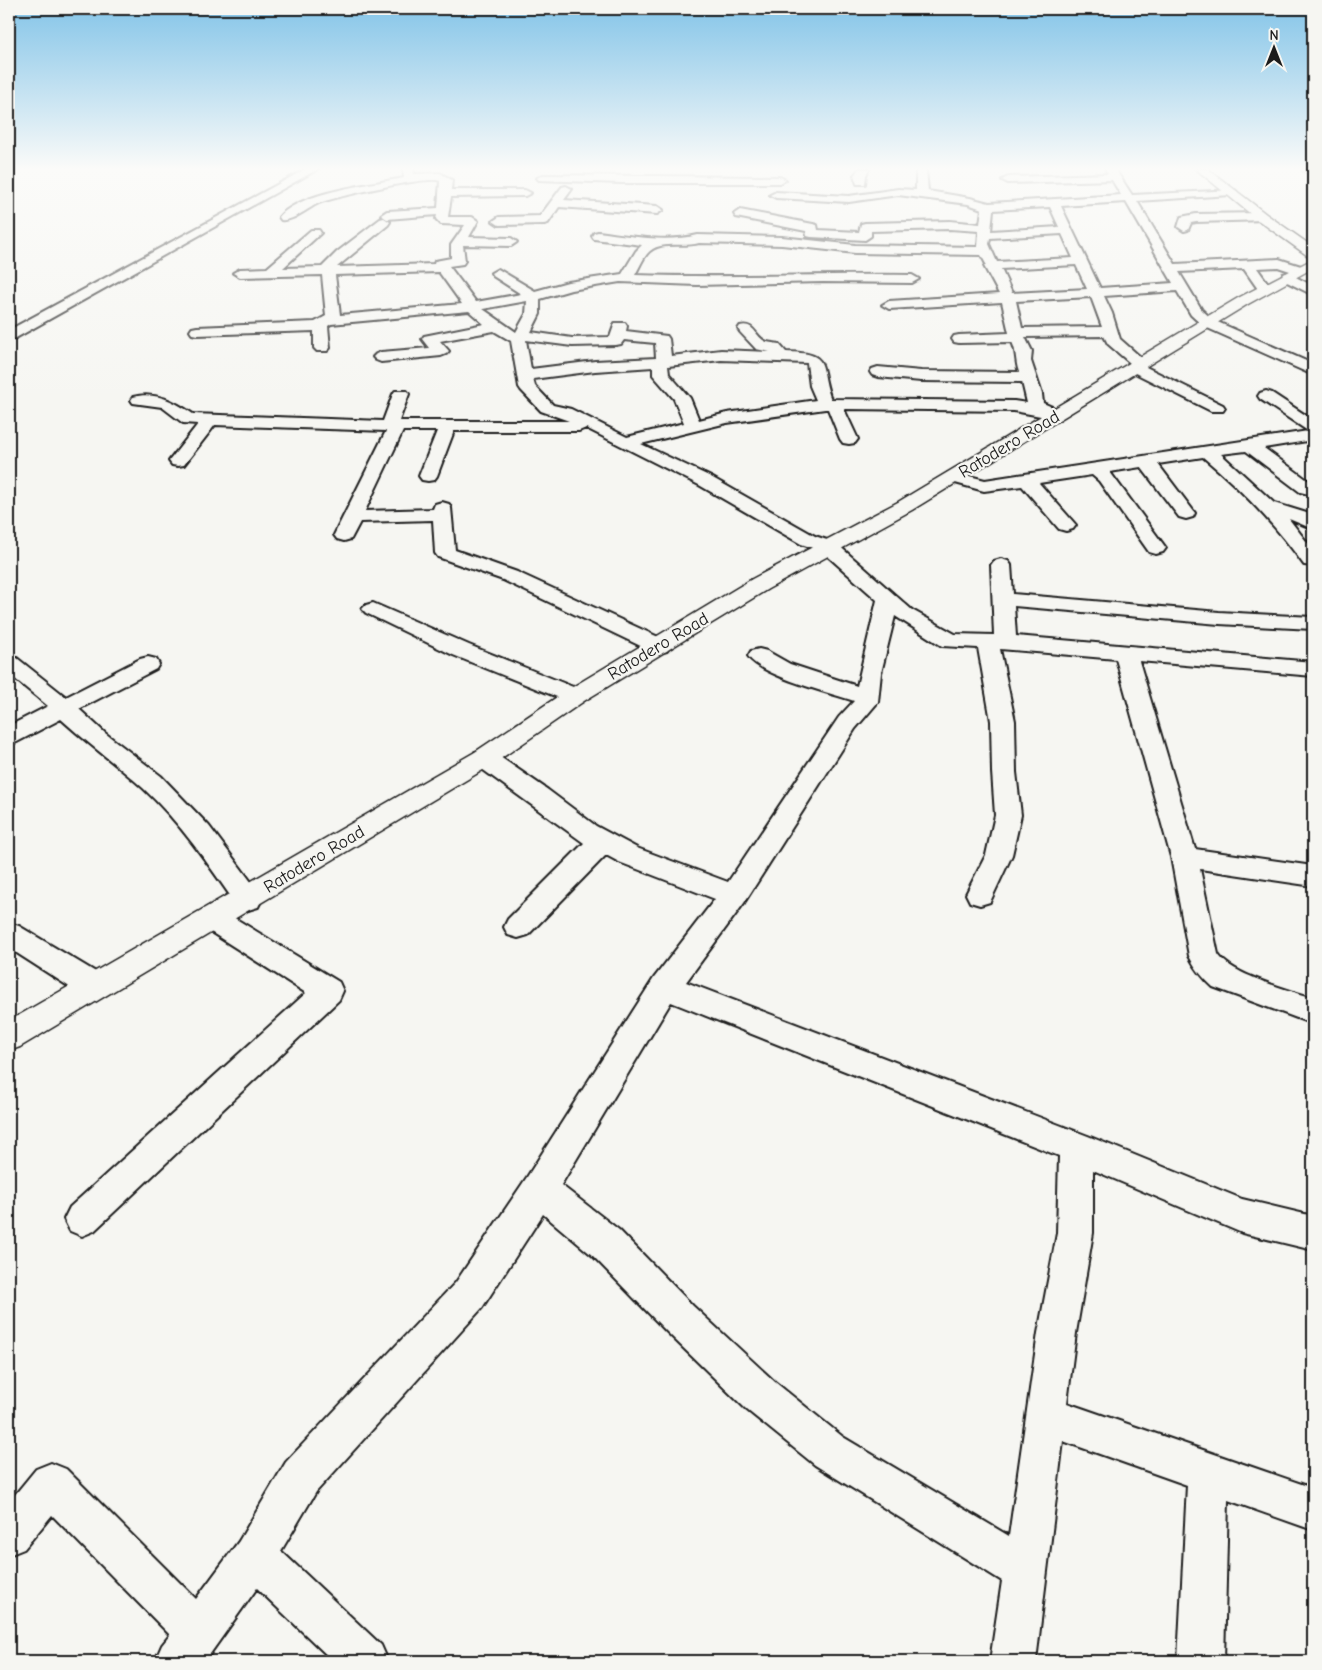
<svg xmlns="http://www.w3.org/2000/svg" width="1322" height="1670" font-family="'Comic Neue',sans-serif">
<style>
.lines{fill:none;stroke-linecap:round;stroke-linejoin:round}
.minor-casing{stroke:#1c1c1c;stroke-width:4}
.major-casing{stroke:#1c1c1c;stroke-width:3}
.minor{fill:#f6f6f2;fill-rule:evenodd}
.major{fill:#f6f6f2;fill-rule:evenodd}
.labels{text-anchor:middle;stroke-width:4.5;stroke-linejoin:round;paint-order:stroke}
.street-label{font-size:18px;fill:#1c1c1c;stroke:#f6f6f2}
</style>
<rect width="100%" height="100%" fill="#f6f6f2"/>
<filter id="ink" filterUnits="userSpaceOnUse"><feTurbulence type="fractalNoise" baseFrequency=".02" numOctaves="2"/><feDisplacementMap in="SourceGraphic" scale="10" xChannelSelector="R" yChannelSelector="G"/><feConvolveMatrix kernelMatrix="1 2 1 2 8 2 1 2 1" color-interpolation-filters="sRGB"/></filter>
<g filter="url(#ink)">
<g class="lines">
<g class="minor-casing">
<path id="minor" d="M306,169H318L14,339L9,340V330Z
M403,169H413L414,174L440,173L452,180L451,190H525L531,193L525,196L451,197L448,217H472L478,221L469,237L511,238L517,242L511,246L463,245L465,261L463,264L449,266L476,302L521,294L493,276L491,273L498,269L535,291L568,282L622,274L636,251L642,245L594,239L592,236L594,233L598,232C630,236 666,243 698,235L782,237L855,245L978,247L979,231L950,229L871,231V236L865,240L811,237L807,236L806,231L736,217L734,214L740,210L813,224L817,225L818,230L859,232L861,224L865,223L950,221L980,224L982,209L968,204L898,195L849,202L776,198L770,195L776,192L849,196L898,189L916,190V169H926L928,191L970,198L989,203L1121,195L1112,180L1008,183L1002,180L1008,177L1108,174L1105,169H1115L1132,195L1235,190L1237,192L1235,194L1231,195L1137,201L1175,264L1279,259L1304,267L1306,270L1299,274L1278,267L1257,268L1272,289L1265,293L1260,292L1244,269L1179,272L1202,310L1213,320L1313,364V375L1203,326L1191,315L1177,291L1104,296L1112,313L1120,339L1145,361L1148,364L1146,367L1223,405L1225,408L1223,411H1211L1129,370L1126,367L1130,363L1108,344L1104,336L1025,337L1032,351L1031,361L1042,394L1043,403L1057,409L1059,413L1057,417L1051,418L1014,411L844,409L858,439L855,443L849,444L843,443L840,439L828,409H825L727,423L641,444L711,477L815,536L836,543L912,610L955,634L994,635L991,565L994,561L1001,559L1008,561L1011,565L1013,594L1219,612L1313,617V629L1219,624L1014,606L1016,636L1313,662V676L1139,661L1195,849L1313,866V886L1200,869L1218,954C1231,975 1289,990 1313,998V1024L1213,987C1202,977 1196,969 1189,956L1171,857L1116,659L1000,649L1015,721L1016,772L1021,815L1012,855L990,902L980,905L970,902L966,894L986,855L995,815L992,772L991,721L978,648L942,646L895,616L881,673L878,702L855,729L744,903L686,982L1088,1136L1242,1199L1313,1216V1250L1242,1233L1093,1170V1233L1076,1333L1067,1403L1313,1488V1530L1228,1500L1224,1661H1178L1187,1485L1063,1441L1036,1661H990L1002,1581L815,1465L747,1410L667,1332L593,1256L543,1214L482,1308L316,1492L281,1551L381,1645L388,1661H333L257,1588L205,1661H155L162,1645L170,1635L52,1515L24,1549L9,1555V1502L36,1469L51,1463L66,1469L196,1599L239,1541L286,1462L456,1282L527,1177L654,978L715,899L619,862L606,855L528,935L518,938L508,935L504,927L508,919L584,843L475,764L472,758L475,752L484,750L493,752L548,790L596,826L637,848L728,882L839,717L854,701C830,693 761,676 748,656L751,651L759,649L767,651L790,664L857,686L877,600L822,551L801,544L699,485L586,428L579,431H454L437,476L434,480L428,481L422,480L419,476L437,431H403L365,511L433,509L435,504L442,502L449,504L451,508L455,550L517,572L667,641L670,646L667,651L659,653L651,651L503,580L438,557L435,553L433,520L360,522L351,539L344,541L337,539L334,535L386,431L215,425L184,465L178,466L172,465L169,461L198,424L183,423L162,407L133,403L131,400L133,397C156,391 175,402 193,414L383,421L393,394L395,391H407L409,394L399,421H569L541,411L521,390L519,387L511,341L494,331L440,341L449,351L446,354L441,356L381,362L376,360L373,357L376,354L381,352L429,348L422,339L424,336L484,324L469,311L331,324L328,326L330,348L327,351H317L314,348V331L197,335L192,334L190,331L192,328L197,327L315,322L326,316L322,275L240,277L233,273L240,269L267,268L311,230H319L321,233L283,268L322,267L337,252L380,219L384,218L390,222L388,225L337,267L434,264L435,261L451,258V245L465,225L441,224L436,219L437,215L387,219L381,215L387,211L438,208L440,181C429,175 335,197 319,203C308,208 292,222 281,220L279,217C300,192 372,184 404,178ZM1126,202L1173,283L1100,288L1061,206ZM1050,207L1059,227L991,231L993,210ZM1062,234L1073,258L997,262L989,244L990,238ZM699,243L782,245L855,253L981,255L986,264L984,266L999,294L889,301L882,305L889,309L1002,302L1009,333L959,335L954,336L952,339L954,342L959,343L1012,342C1017,352 1015,361 1019,372L921,371L878,367L872,369L870,372L872,375L878,377L921,381L1022,382L1027,403L1014,401L831,399C818,365 833,353 786,352L779,344C775,343 770,343 767,342C755,338 755,322 740,326L738,329L740,332L756,349L770,352L721,350L671,356L669,339L667,336L626,331L627,326L625,323H615L610,337L572,338L531,332L540,314V299L571,290L620,282L697,285L823,282L912,283L919,279L912,275C820,274 727,278 635,275C639,268 642,260 647,254C659,239 682,248 699,243ZM1076,265L1087,289L1012,293L1001,269ZM439,272L462,304L340,315L335,275ZM1091,297L1102,327L1022,328L1016,301ZM527,301L526,314L516,332L483,309ZM526,340L572,346L616,345L621,344L624,340L655,343L656,358L595,361L531,369ZM721,360L807,363L810,386L816,400L727,413L699,420L690,398L669,374L668,366ZM653,367V375L674,399L684,423L627,437L571,409L553,405L535,386L533,379L595,371ZM671,1002L1059,1156L1057,1233L1038,1333L1009,1536L843,1437L775,1382L693,1306L619,1230L561,1185Z
M859,169H869L866,175L865,184H857L854,175Z
M1302,169H1313V175L1303,171Z
M543,175L780,177L786,180L780,183H622L539,180L537,178Z
M566,186L572,189L564,200L657,206L663,210L657,214L559,207L548,223L544,224L499,225L493,221L499,217L540,216L562,187Z
M1262,213L1268,217L1266,220L1196,222L1191,223L1188,230L1184,231L1178,227L1181,217L1196,214Z
M1288,273L1313,286V295L1283,280L1281,277L1283,274Z
M1266,391L1272,393L1313,420V440L1264,448L1313,484V495L1300,492L1246,451L1221,454L1274,503L1313,515V529L1289,519L1313,550V566L1304,565C1275,524 1241,489 1203,457L1158,464L1195,513L1193,517L1186,519L1179,517L1141,467L1110,472L1166,548L1163,552L1156,554L1149,552L1099,481L1092,475L1039,483L1076,525L1073,529L1066,531L1059,529L1022,486L984,491L948,481L945,477L948,473L954,472L985,480L1308,431L1260,399L1258,396L1260,393Z
M373,603L469,645L583,691L587,696L583,701L575,703L567,701L453,655L366,613L362,609L366,605Z
M9,656L17,658L66,697L140,659L148,657L156,659L159,664L156,669L79,709L105,733L161,776L209,826L258,891L262,899L258,907L248,910L238,907C209,865 180,822 143,788C116,764 87,743 61,719L17,742L9,744V726L48,706L9,674Z
M213,908L223,911L339,982L343,991L339,1000L94,1231L82,1236L70,1231L64,1219L70,1207L306,993L203,927L199,919L203,911Z
M9,923L19,926L104,977L108,986L104,995L93,998L82,995L9,948Z"/>
</g>
<g class="major-casing">
<path id="major" d="M1196,169H1208L1266,214L1313,247V257L1308,256L1258,220Z
M1313,259V268L1248,304L912,510L768,589L584,701L493,764L20,1047L9,1051V1021L475,752L566,691L752,579L898,502L1238,298Z"/>
</g>
<use href="#minor" class="minor"/>
<use href="#major" class="major"/>
</g>
</g>
<linearGradient id="sky" x2="0" y2="1"><stop stop-color="#83c4e8"/><stop offset="0.42" stop-color="#fbfbf9"/><stop offset="1" stop-color="#fbfbf9" stop-opacity="0"/></linearGradient>
<rect width="1322" height="402" fill="url(#sky)"/>
<g class="labels">
<g class="street-label">
<text transform="translate(1009 444) rotate(-31)" y="6">Ratodero Road</text>
<text transform="translate(658 646) rotate(-31)" y="6">Ratodero Road</text>
<text transform="translate(314 859) rotate(-31)" y="6">Ratodero Road</text>
</g>
</g>
<rect width="1322" height="1670" fill="none" stroke="#f6f6f2" stroke-width="30"/>
<rect x="15" y="15" width="1292" height="1640" fill="none" stroke="#1c1c1c" stroke-width="2" filter="url(#ink)"/>
<g transform="translate(1274 48)" stroke="#f6f6f2" stroke-width="4" paint-order="stroke">
<path d="M0-4L9 19L0 12L-9 19Z" fill="#1c1c1c"/>
<text y="-8" font-size="14" font-weight="bold" text-anchor="middle" fill="#1c1c1c">N</text>
</g>
</svg>
